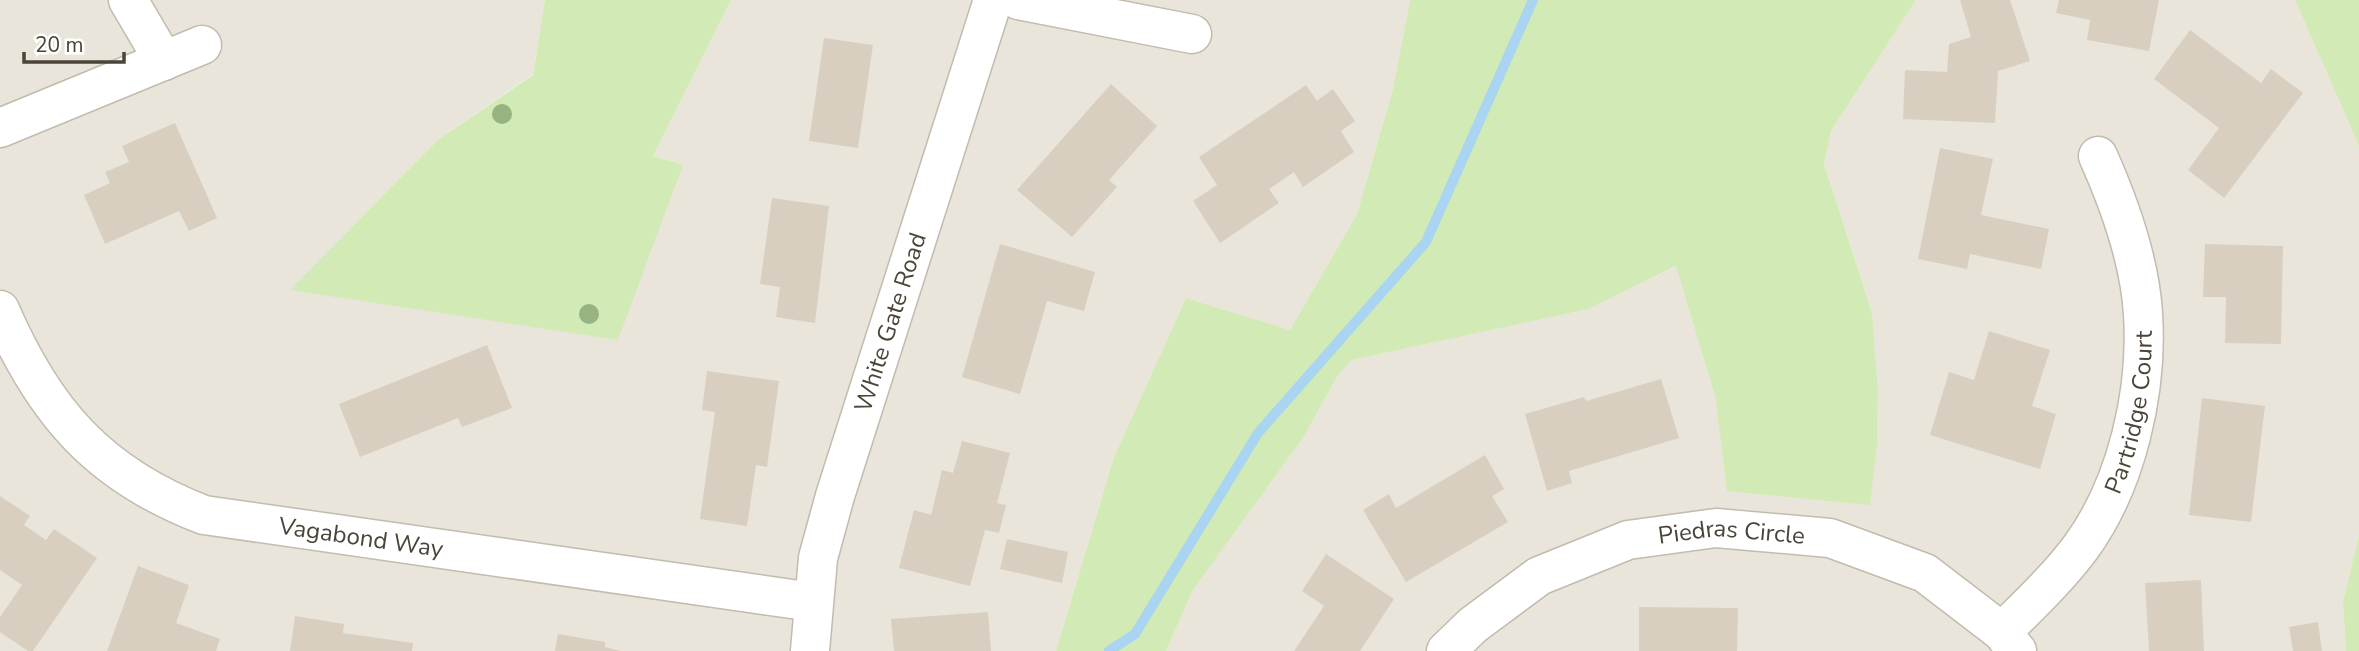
<svg xmlns="http://www.w3.org/2000/svg" width="2359" height="651" font-family="'Nunito Sans',sans-serif">
<style>
.residential{fill:#eae5da}
.green{fill:#d2eab5}
.lines{fill:none;stroke-linecap:round;stroke-linejoin:round}
.stream{stroke:#a9d4f2;stroke-width:10}
.building{fill:#d8cfc1}
.minor-casing{stroke:#c2bbae;stroke-width:41}
.minor{stroke:#fff;stroke-width:38}
.tree{fill:#97b381}
.labels{text-anchor:middle;stroke-width:7;stroke-linejoin:round;paint-order:stroke}
.street-label{font-size:24px;fill:#4b4439;stroke:#fff}
</style>
<rect width="100%" height="100%" fill="#f6f3ec"/>
<path class="residential" d="M0,0H545L533,74L438,140L392,187L683,165L653,156L731,0H1410L1392,93L1357,214L1290,330L1186,298L1114,457L1056,651H0Z
M1916,0H2295L2359,146V535L2343,602L2346,651H1166L1193,590L1303,438L1338,375L1352,360L1589,309L1677,266L1715,396L1727,490L1762,492L1877,444L1878,390L1872,313L1824,164L1831,131Z"/>
<path class="green" d="M545,0H731L653,156L683,165L618,340L290,290L438,140L533,75Z
M1410,0H1916L1831,131L1824,164L1872,313L1878,390L1877,444L1870,505L1727,491L1715,396L1676,266L1589,309L1352,360L1338,375L1303,438L1193,590L1166,651H1056L1114,457L1186,298L1290,330L1357,214L1392,93Z
M2295,0H2359V146Z
M2359,535V651H2346L2343,602Z"/>
<g class="lines">
<path class="stream" d="M1109,651L1135,634L1258,433L1426,242L1533,0"/>
</g>
<path class="building" d="M1960,0H2010L2030,61L1998,71L1995,123L1903,119L1905,70L1947,72L1949,44L1971,37Z
M2059,0H2159L2149,51L2087,40L2090,20L2056,13Z
M2190,30L2261,83L2271,69L2303,93L2224,198L2188,170L2219,128L2154,79Z
M824,38L873,45L858,148L809,141Z
M1111,84L1157,126L1109,180L1117,187L1072,237L1017,190Z
M1306,85L1317,101L1333,89L1355,121L1341,131L1354,152L1303,187L1294,172L1269,189L1279,203L1220,243L1193,201L1217,185L1199,157Z
M175,123L217,218L189,231L179,211L105,244L84,195L110,183L105,172L129,162L122,146Z
M1940,148L1993,159L1981,215L2049,229L2041,269L1970,254L1967,269L1918,259Z
M772,198L829,206L815,323L776,317L780,287L760,284Z
M1000,244L1095,272L1084,311L1047,301L1020,394L962,377Z
M2205,244L2283,246L2281,344L2225,343L2226,297H2203Z
M1989,331L2050,350L2032,406L2056,414L2040,469L1930,435L1949,372L1974,380Z
M487,345L512,408L462,427L458,418L360,457L339,404Z
M707,371L779,381L767,467L756,465L747,526L700,519L715,412L702,410Z
M1661,379L1679,438L1569,471L1572,483L1547,491L1525,414L1584,397L1586,401Z
M2202,398L2265,406L2251,522L2189,515Z
M962,441L1010,453L997,503L1006,505L999,533L985,530L970,586L899,568L914,510L931,515L942,470L953,473Z
M1485,455L1504,489L1492,496L1508,522L1406,582L1363,510L1389,494L1396,508Z
M0,496L30,516L24,525L46,540L54,529L97,558L33,651H28L0,632V617L22,585L0,570Z
M1007,539L1068,552L1062,583L1000,569Z
M1326,554L1394,599L1360,651H1294L1324,606L1302,591Z
M138,566L189,585L176,623L220,639L216,651H107Z
M2201,580L2204,651H2149L2145,583Z
M1639,607L1738,608L1737,651H1639Z
M988,612L991,651H894L891,619Z
M295,616L344,624L343,633L413,643L412,651H290Z
M2318,622L2322,651H2293L2289,627Z
M558,634L605,642V647L620,651H555Z"/>
<g class="lines">
<g class="minor-casing">
<g id="minor">
<path d="M128,0L164,61"/>
<path d="M1018,0L1192,34"/>
<path d="M0,128L202,45"/>
<path id="s1" d="M0,310C44,412 99,475 204,515L813,602"/>
<path id="s2" d="M2002,632C2029,605 2058,578 2081,547C2127,484 2148,391 2143,314C2140,262 2119,203 2098,156"/>
<path id="s3" d="M810,651L818,558L835,496L993,0"/>
<path id="s4" d="M1446,651L1473,625L1539,576L1628,540L1716,528L1830,538L1925,573L2002,632L2017,651"/>
</g>
</g>
<use href="#minor" class="minor"/>
</g>
<g class="tree">
<circle cx="502" cy="114" r="10"/>
<circle cx="589" cy="314" r="10"/>
</g>
<g class="labels">
<g class="street-label">
<text dy="8" stroke="none"><textPath href="#s3" startOffset="340">White Gate Road</textPath></text>
<text dy="8" stroke="none"><textPath href="#s2" startOffset="262">Partridge Court</textPath></text>
<text dy="8" stroke="none"><textPath href="#s1" startOffset="457">Vagabond Way</textPath></text>
<text dy="8" stroke="none"><textPath href="#s4" startOffset="320">Piedras Circle</textPath></text>
</g>
</g>
<path d="M24 52v10h100v-10" fill="none" stroke="#4b4439" stroke-width="3.5"/>
<text x="35" y="52" font-size="21" fill="#4b4439" stroke="#ffffff" stroke-width="5" paint-order="stroke">20 m</text>
</svg>
